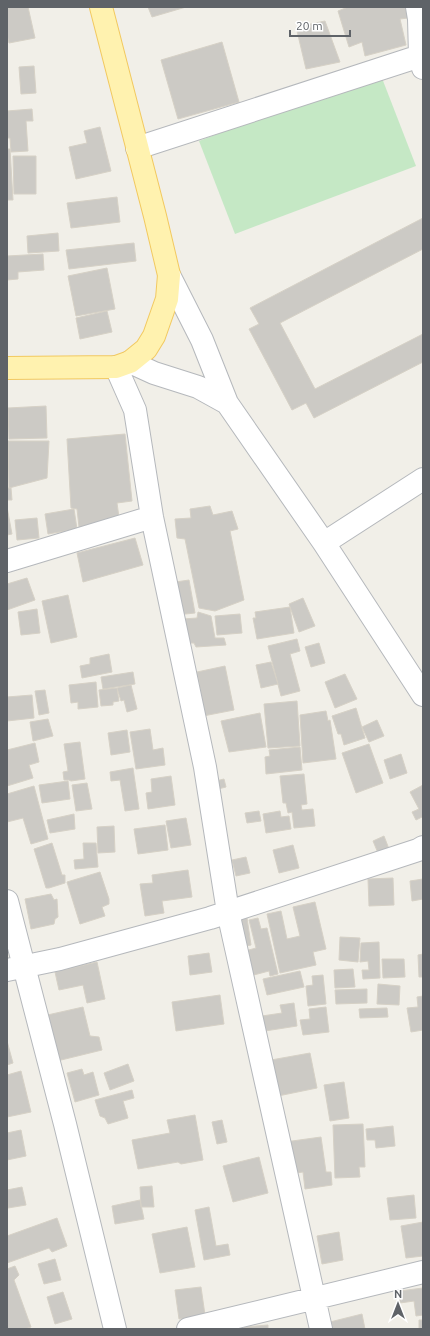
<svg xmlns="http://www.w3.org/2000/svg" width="430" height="1336" font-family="Ubuntu,sans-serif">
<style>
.green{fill:#c5e8c5}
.building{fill:#cccac5;stroke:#d6d1c6}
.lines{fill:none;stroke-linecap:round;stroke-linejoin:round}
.minor-casing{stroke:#b5b8bc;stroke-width:24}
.major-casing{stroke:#f2c960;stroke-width:24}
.minor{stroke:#fff;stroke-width:22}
.major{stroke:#fff2af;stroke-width:22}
</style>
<rect width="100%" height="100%" fill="#f1efe8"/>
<path class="green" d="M380,73L416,166L235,234L199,141Z"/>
<path class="building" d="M7,7H28L35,38L9,43L7,34Z
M148,7H186L152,17Z
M348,7H405L408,18L400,19L406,45L365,56L362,42L349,47L338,11Z
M325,21L340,62L306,69L297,31L306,29V25Z
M222,42L239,102L178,119L161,60Z
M34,66L36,93L21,94L19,67Z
M32,109L33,121H26L28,151L11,152L10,138H7V111Z
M100,127L111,171L76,179L69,147L87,143L84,131Z
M7,149H10L13,200H7Z
M13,156H36V194H14Z
M117,197L120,222L71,228L67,203Z
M423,218V249L280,323L315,389L423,334V362L314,418L306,403L292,410L249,329L259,324L250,308Z
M58,233L59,251L28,253L27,236Z
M134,243L136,261L69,269L66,250Z
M43,254L44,270L18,272V279L7,280V256Z
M107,268L115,309L76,316L68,276Z
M107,311L112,332L80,339L76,318Z
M46,406L47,438L9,439L8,408Z
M125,434L132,501L117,503L119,517L79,527L77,509L71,508L67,439Z
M8,441H49L47,478L9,488Z
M7,488H11L12,500H7Z
M210,506L213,515L232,511L238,529L230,531L244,600L215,611L199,608L185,539L177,538L175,519L191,518L190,509Z
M7,507L12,534L7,535Z
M74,509L77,529L48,534L45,514Z
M37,518L39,538L17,540L15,520Z
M135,538L143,565L83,582L77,553Z
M27,578L35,600L7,610V584Z
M189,580L195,613L176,615L169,583Z
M68,595L77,637L51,643L42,601Z
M303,598L315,626L299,632L289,604Z
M290,607L294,633L257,639L253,618H256L255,612Z
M37,609L40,633L21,635L18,612Z
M198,612L211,616L215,638H224L226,645L196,647L194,643H186L183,619L197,618Z
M240,614L242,633L217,635L215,616Z
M297,639L300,651L290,654L300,691L281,696L268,646Z
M319,643L325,663L311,667L305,647Z
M109,654L112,672L82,678L80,666L90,664V658Z
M271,662L278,684L261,688L256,665Z
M225,666L234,710L198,717L194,699L202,698L197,672Z
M133,672L135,684L103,689L101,677Z
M345,674L357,699L335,708L325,682Z
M96,682L98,707L78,709V702L71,703L69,685Z
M131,685L137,709L127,712L124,700L121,701L117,688Z
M117,688L119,701L113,702V705L101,706L99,690Z
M45,690L49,713L39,715L35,691Z
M32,695L34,718L7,721V697Z
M297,701L300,746L268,748L264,704Z
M356,708L365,738L344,745L341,734H338L332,716Z
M326,711L328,721L330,720L336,759L303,763L300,715Z
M260,713L266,747L229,752L221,721Z
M48,719L53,736L33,741L30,722Z
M377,720L384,736L369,742L362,727Z
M150,729L153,750L163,748L165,765L136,769L130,732Z
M127,730L130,752L111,755L108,733Z
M80,742L85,779L71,781L69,780H64L63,772L68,771L64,744Z
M35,743L39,762L29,765L33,778L7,786V750Z
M369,744L383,783L356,793L342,753Z
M300,747L302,770L266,774L265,757L270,756L269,750Z
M401,754L407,773L390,779L384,760Z
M133,768L139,809L125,811L120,780L111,781L110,772Z
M304,774L307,804L301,805L302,810L313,809L315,826L294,828L292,812L288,813L286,803H283L280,776Z
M171,776L175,805L148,809L146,793L152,792L151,779Z
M224,779L226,787L218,789L216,781Z
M68,781L70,799L42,803L39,785Z
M87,783L92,809L76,811L72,785Z
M423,785V819L422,817L416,820L412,812L419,809L410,792Z
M34,786L48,839L31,844L23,818L7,822V794Z
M259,811L261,821L247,823L245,813Z
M280,811L281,817L289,816L291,829L266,833L263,814Z
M74,814L75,829L50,833L47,820Z
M186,818L191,845L171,848L166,821Z
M165,825L168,850L138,854L134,829Z
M114,826L115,852L98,853L97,827Z
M384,836L389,849L378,853L373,841Z
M52,843L62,875H65V883L49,888H46L34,849Z
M83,843H96L98,867L75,869L74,860L84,859Z
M293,845L299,868L279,873L273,850Z
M246,857L250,873L236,876L232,860Z
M188,870L192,897L162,901L164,913L145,916L140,884L153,883L152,875Z
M100,872L109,899V904L102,907L105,916L80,924L67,882Z
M393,878L394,905L369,906L368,879Z
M423,879V899L412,901L410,881Z
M51,894L54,900L57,899L58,917L55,919L54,924L31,929L25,899Z
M315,902L326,949L313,952L316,965L280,973L267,914L281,911L287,939L300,936L293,907Z
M247,918L251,945L241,947L236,920Z
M258,918L261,929L267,928L278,974L270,976L269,971L250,976L245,951L256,948L249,920Z
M340,937L360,938L358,962L339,960Z
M379,942L380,978L363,979L362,970H369L368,961L360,962L361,943Z
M209,953L212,972L190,975L188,956Z
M423,954V977H419L418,955Z
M382,959H404L405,977L383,978Z
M97,962L105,999L87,1003L83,985L59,990L55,972Z
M353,969L355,987L335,988L334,970Z
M300,971L304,987L267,995L263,979Z
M323,975L326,1004L308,1006L306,986L313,985L312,976Z
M378,984L400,986L399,1005L377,1004Z
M367,989V1003L336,1004L335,990Z
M220,995L224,1024L176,1031L172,1002Z
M423,996V1030L411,1032L407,1008L418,1007L417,997Z
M294,1003L297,1026L265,1031L262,1016L282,1013L280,1005Z
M83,1007L90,1036L99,1037L102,1050L53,1062L43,1016Z
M326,1007L329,1032L303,1035L300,1020L310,1019L309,1009Z
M387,1008L388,1017L360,1018L359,1009Z
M7,1041L13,1063L7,1065Z
M310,1053L317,1088L278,1096L271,1060Z
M128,1064L134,1081L110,1090L104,1073Z
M82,1069L84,1075L93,1072L99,1095L75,1102L67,1073Z
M21,1071L31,1112L7,1117V1075Z
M344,1082L349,1118L330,1121L324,1085Z
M132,1090L134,1098L123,1101L128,1118L108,1124L105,1118L100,1116L95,1100Z
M195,1115L203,1160L181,1164L178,1162L138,1169L132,1140L170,1133L167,1120Z
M222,1120L227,1142L217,1144L212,1122Z
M363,1124L365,1167H359L360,1177L335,1178L333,1125Z
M393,1126L395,1146L376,1148L375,1140H367L366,1129Z
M21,1130L26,1156L7,1160V1133Z
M321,1137L326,1172H331L332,1185L305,1189L303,1172L289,1174L285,1142Z
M259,1157L268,1193L233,1202L223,1166Z
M152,1186L154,1207H141L140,1187Z
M22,1187L26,1205L8,1208L7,1190Z
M414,1195L416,1218L390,1220L387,1198Z
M140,1200L144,1219L115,1224L112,1206Z
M209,1207L216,1246L228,1244L230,1255L204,1260L195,1210Z
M57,1218L67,1246L52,1252L49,1248L7,1263V1236Z
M423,1222V1256L406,1258L401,1226Z
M187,1227L195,1267L160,1273L152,1234Z
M339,1232L343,1260L322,1264L317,1236Z
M55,1259L61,1280L44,1284L38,1264Z
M15,1266L19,1275L14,1280L31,1327L25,1329H7V1269Z
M201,1287L205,1315L179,1319L175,1290Z
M423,1288V1315L416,1316L414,1301L400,1303L399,1291Z
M63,1292L72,1319L55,1324L47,1297Z
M362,1314L365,1329H332L330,1322Z
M419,1320H423V1329H419Z
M268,1325V1329H244V1327Z"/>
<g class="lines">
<g class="minor-casing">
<path id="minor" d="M417,7L419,19L420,56
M137,148L420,56L423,68
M169,275L202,340L227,403L324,543L423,695
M130,362L154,373L198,387L227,403
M116,367L135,410L152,517L205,767L228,912L321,1329
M324,543L423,479
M7,561L152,517
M7,901L65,1124L115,1329
M7,970L60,959L210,918L418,850L423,847
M188,1329L423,1272"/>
</g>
<g class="major-casing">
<path id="major" d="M7,368L116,367L130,362L146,349L154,336L167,299L169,275L155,216L101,7"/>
</g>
<use href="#minor" class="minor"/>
<use href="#major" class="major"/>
</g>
<rect width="430" height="1336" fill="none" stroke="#5f6368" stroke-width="16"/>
<g transform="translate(398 1304)" stroke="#ffffff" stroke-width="3" paint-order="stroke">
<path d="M0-3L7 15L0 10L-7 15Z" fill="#5f6368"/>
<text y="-6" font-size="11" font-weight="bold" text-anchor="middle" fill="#5f6368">N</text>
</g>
<path d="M290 30v6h60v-6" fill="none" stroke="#5f6368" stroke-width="2"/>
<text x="296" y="30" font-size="12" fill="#5f6368" stroke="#ffffff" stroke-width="3" paint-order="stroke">20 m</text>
</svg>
